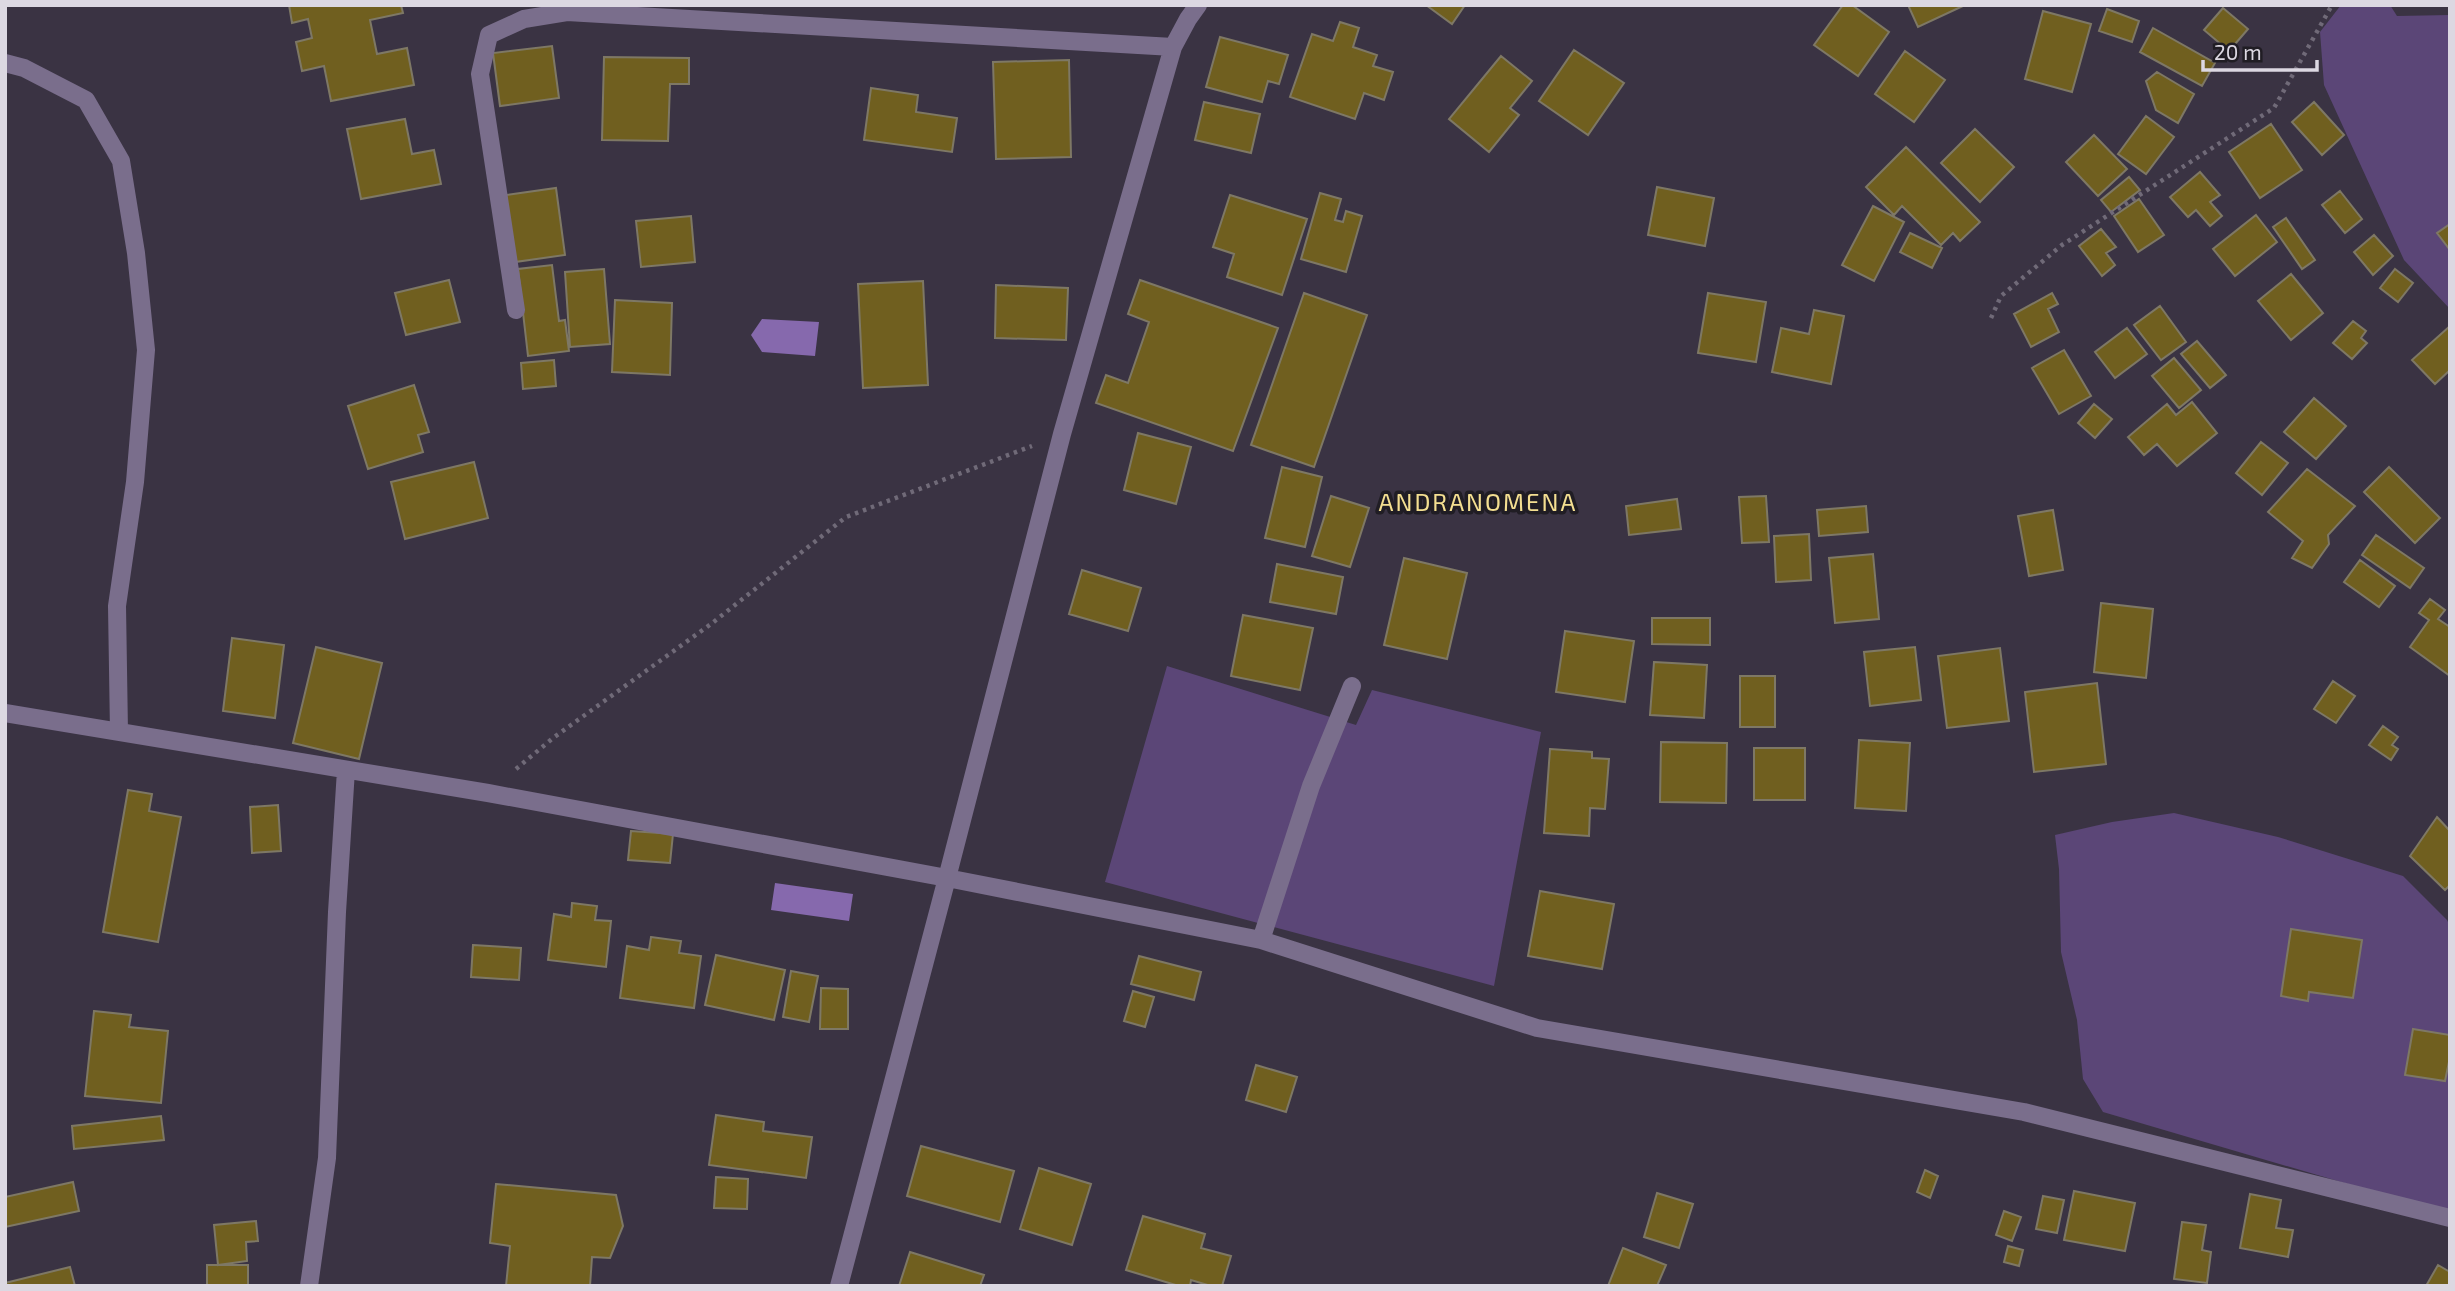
<svg xmlns="http://www.w3.org/2000/svg" width="2455" height="1291" font-family="'Exo 2',sans-serif">
<style>
.green{fill:#5b4677}
.water{fill:#8669ad}
.building{fill:#705f1f;stroke:#7e7865;stroke-width:2}
.lines{fill:none;stroke-linecap:round;stroke-linejoin:round}
.path{stroke:#706a78;stroke-width:4.5;stroke-dasharray:3.5 5;stroke-linecap:butt}
.minor{stroke:#7a6e8c;stroke-width:18}
.labels{text-anchor:middle;stroke-width:7;stroke-linejoin:round;paint-order:stroke}
.neighbourhood-label{font-size:24px;letter-spacing:2px;fill:#f4df91;stroke:#201d24}
</style>
<rect width="100%" height="100%" fill="#3a3343"/>
<path class="green" d="M2341,5H2390L2397,16L2450,15V309L2404,260L2324,85L2320,32Z
M1167,666L1356,725L1372,690L1541,732L1494,986L1105,882Z
M2174,813L2278,837L2403,876L2447,920L2450,926V1214L2103,1112L2083,1079L2077,1020L2061,952L2059,869L2055,835L2112,822Z"/>
<path class="water" d="M762,319L819,322L815,356L762,352L751,335Z
M775,883L853,894L849,921L771,910Z"/>
<path class="building" d="M289,5H401L403,13L370,20L377,54L407,48L414,85L331,101L324,66L302,71L296,42L312,38L308,19L292,23Z
M1426,5H1465L1452,24Z
M1843,5H1852L1889,32L1858,76L1814,45Z
M1908,5H1965L1918,27Z
M2223,8L2248,29L2229,51L2204,30Z
M2107,9L2139,21L2132,42L2099,31Z
M2043,11L2091,24L2072,92L2025,79Z
M1340,22L1359,28L1353,47L1377,55L1373,66L1393,72L1384,100L1364,93L1355,119L1290,97L1312,34L1333,41Z
M2153,28L2215,63L2202,86L2140,52Z
M1220,37L1288,55L1279,84L1268,81L1262,102L1206,87Z
M552,46L559,98L500,106L493,53Z
M1574,50L1624,83L1588,135L1539,101Z
M1905,51L1945,80L1914,122L1875,94Z
M1501,56L1532,81L1510,108L1519,115L1489,152L1449,119Z
M604,57L689,58V84H670L668,141L602,140Z
M1069,60L1071,157L996,159L993,62Z
M2157,72L2194,94L2178,123L2156,110L2146,81Z
M871,88L918,95L916,112L957,118L952,152L864,140Z
M1204,102L1260,114L1251,153L1195,140Z
M2314,102L2344,135L2322,155L2292,122Z
M2146,116L2174,137L2146,174L2118,154Z
M405,119L412,154L434,150L441,184L361,199L347,129Z
M2271,124L2302,170L2260,198L2229,152Z
M1975,129L2014,167L1980,202L1941,163Z
M2094,135L2127,169L2098,196L2066,162Z
M1906,147L1980,222L1960,241L1953,233L1941,245L1902,206L1894,215L1866,187Z
M2200,172L2220,195L2210,202L2222,216L2210,226L2196,210L2188,217L2170,197Z
M2129,177L2140,190L2111,212L2101,200Z
M1657,187L1714,198L1705,246L1648,235Z
M556,188L565,255L515,262L506,195Z
M2340,191L2362,219L2345,233L2322,205Z
M1320,193L1341,199L1335,220L1343,222L1346,211L1362,216L1346,272L1301,259Z
M1230,195L1307,219L1282,295L1227,277L1234,254L1213,247Z
M2139,199L2164,235L2138,252L2114,216Z
M1873,206L1904,222L1874,281L1842,265Z
M2256,215L2277,242L2235,276L2213,249Z
M691,216L695,262L641,267L636,221Z
M2286,218L2315,260L2302,269L2273,227Z
M2450,224V250L2437,233Z
M2101,229L2116,247L2106,253L2115,265L2102,276L2079,246Z
M1910,233L1942,248L1932,268L1900,252Z
M2374,235L2393,256L2373,275L2354,252Z
M552,265L559,321L565,320L569,351L528,356L518,269Z
M604,269L610,344L570,347L565,272Z
M2395,269L2413,283L2398,302L2380,288Z
M2291,274L2323,313L2291,340L2258,301Z
M449,280L460,322L406,335L395,293Z
M1140,280L1278,328L1233,451L1096,403L1106,375L1128,383L1149,322L1128,314Z
M923,281L928,385L863,388L858,284Z
M996,285L1068,288L1066,340L995,338Z
M1304,293L1367,315L1314,467L1251,445Z
M1708,293L1766,302L1756,362L1698,353Z
M2052,293L2058,304L2048,309L2059,332L2031,347L2014,314Z
M615,300L672,303L670,375L612,372Z
M2160,306L2186,342L2161,360L2134,325Z
M1814,310L1844,316L1831,384L1772,372L1781,328L1809,334Z
M2353,321L2366,331L2361,338L2367,343L2352,359L2333,343Z
M2450,326V370L2435,384L2412,360Z
M2127,328L2147,354L2115,378L2095,352Z
M2197,341L2226,375L2210,388L2181,354Z
M2064,350L2091,396L2059,414L2032,368Z
M2174,358L2201,390L2179,408L2152,376Z
M554,360L556,386L523,389L521,363Z
M414,385L429,432L418,435L423,452L368,469L348,406Z
M2314,398L2346,426L2316,459L2284,432Z
M2192,402L2217,433L2177,466L2157,444L2144,455L2128,437L2167,404L2176,415Z
M2094,404L2112,419L2095,438L2078,423Z
M1138,433L1191,447L1176,504L1124,490Z
M2261,442L2288,463L2262,495L2236,473Z
M474,462L488,518L405,539L391,482Z
M1282,467L1322,477L1305,547L1265,538Z
M2389,467L2440,518L2415,543L2364,492Z
M2307,469L2355,506L2328,535L2329,544L2312,568L2292,558L2303,541L2268,512Z
M1331,496L1369,508L1350,567L1312,556Z
M1766,496L1769,542L1742,543L1739,497Z
M1677,499L1681,529L1629,535L1626,506Z
M1866,506L1868,532L1819,536L1817,510Z
M2053,510L2063,570L2029,576L2018,516Z
M1809,534L1811,580L1776,582L1774,536Z
M2376,535L2424,568L2410,588L2362,555Z
M1873,554L1879,619L1835,623L1829,558Z
M1404,558L1467,573L1447,659L1384,645Z
M2360,560L2395,586L2379,607L2344,582Z
M1277,564L1343,577L1336,614L1270,602Z
M1082,570L1141,588L1128,631L1069,614Z
M2430,599L2445,610L2438,619L2450,627V676L2410,647L2429,620L2419,613Z
M2101,603L2153,609L2146,678L2094,672Z
M1243,615L1313,628L1300,690L1231,676Z
M1652,618H1710V645L1652,644Z
M1565,631L1634,641L1625,702L1556,692Z
M232,638L284,645L275,718L223,711Z
M316,647L382,663L359,759L293,743Z
M1915,647L1921,700L1870,706L1864,652Z
M2000,648L2009,721L1947,728L1938,656Z
M1654,662L1707,665L1704,718L1650,715Z
M1740,676H1775V727H1740Z
M2333,681L2355,696L2336,723L2314,709Z
M2097,683L2106,764L2034,772L2025,692Z
M2383,726L2398,737L2392,745L2398,749L2391,760L2369,745Z
M1859,740L1910,743L1906,811L1855,808Z
M1661,742L1727,743L1726,803L1660,802Z
M1754,748H1805V800H1754Z
M1550,749L1592,752V758L1609,759L1605,809L1590,808L1589,836L1544,833Z
M128,790L152,794L149,811L181,817L158,942L103,932Z
M278,805L281,851L252,853L250,807Z
M2437,817L2450,831V885L2445,890L2410,856Z
M631,831L673,834L670,863L628,860Z
M1540,891L1614,904L1602,969L1528,956Z
M572,903L597,906L595,920L611,921L606,967L548,960L554,914L571,917Z
M2291,929L2362,940L2353,998L2309,992L2308,1001L2281,996Z
M651,937L681,941L679,953L701,956L694,1008L620,998L627,946L649,950Z
M473,945L521,948L519,980L471,977Z
M716,955L785,970L774,1020L705,1005Z
M1139,956L1201,972L1194,1000L1131,984Z
M791,971L818,976L809,1022L783,1017Z
M821,988L848,989V1029H820Z
M1133,991L1154,997L1145,1027L1124,1021Z
M94,1011L131,1015L129,1027L168,1031L161,1103L85,1096Z
M2413,1029L2450,1035V1057L2445,1081L2405,1075Z
M1256,1065L1297,1077L1286,1112L1246,1100Z
M716,1115L764,1122L763,1131L812,1137L806,1178L709,1165Z
M161,1116L164,1140L74,1149L72,1126Z
M921,1146L1014,1171L1000,1222L907,1196Z
M1039,1168L1091,1184L1072,1245L1020,1229Z
M1925,1170L1938,1176L1930,1198L1917,1192Z
M716,1177L748,1179L747,1209L714,1208Z
M73,1182L79,1211L5,1227V1197Z
M496,1184L616,1195L623,1226L610,1258L592,1257L590,1286H506L510,1246L490,1243Z
M2074,1191L2135,1203L2125,1251L2064,1240Z
M1657,1193L1693,1204L1679,1248L1644,1237Z
M2250,1194L2281,1200L2276,1228L2293,1230L2288,1257L2240,1248Z
M2043,1196L2064,1200L2057,1233L2036,1229Z
M2004,1211L2021,1217L2012,1241L1996,1235Z
M1143,1216L1205,1234L1201,1248L1231,1256L1222,1286H1211L1191,1280L1190,1286H1179L1126,1270Z
M256,1221L258,1241L246,1242L247,1261L218,1265L214,1225Z
M2182,1222L2206,1225L2202,1250L2211,1252L2207,1283L2174,1279Z
M2008,1246L2023,1250L2019,1266L2004,1262Z
M1623,1248L1666,1265L1657,1286H1608Z
M910,1252L984,1275L980,1286H899Z
M207,1265H248V1286H207Z
M2438,1265L2450,1272V1286H2426Z
M70,1267L75,1286H6L5,1283Z"/>
<g class="lines">
<path class="path" d="M1991,318L2001,296L2062,245L2274,108L2332,5
M516,769L553,738L711,624L846,517L1032,446"/>
<path class="minor" d="M5,63L24,68L86,100L121,161L136,253L146,350L135,482L117,606L119,732
M516,310L480,74L489,35L524,19L567,12L1173,47
M5,713L488,793L947,878L1261,940L1537,1028L2024,1112L2450,1218
M1261,940L1311,786L1352,686
M309,1286L327,1158L337,912L346,770
M839,1286L947,878L1062,434L1173,47L1188,19L1198,5"/>
</g>
<g class="labels">
<g class="neighbourhood-label">
<text x="1478" y="511">ANDRANOMENA</text>
</g>
</g>
<rect width="2455" height="1291" fill="none" stroke="#dcd8e2" stroke-width="14"/>
<path d="M2203 60v10h114v-10" fill="none" stroke="#dcd8e2" stroke-width="3.5"/>
<text x="2214" y="60" font-size="21" fill="#dcd8e2" stroke="#201d24" stroke-width="5" paint-order="stroke">20 m</text>
</svg>
